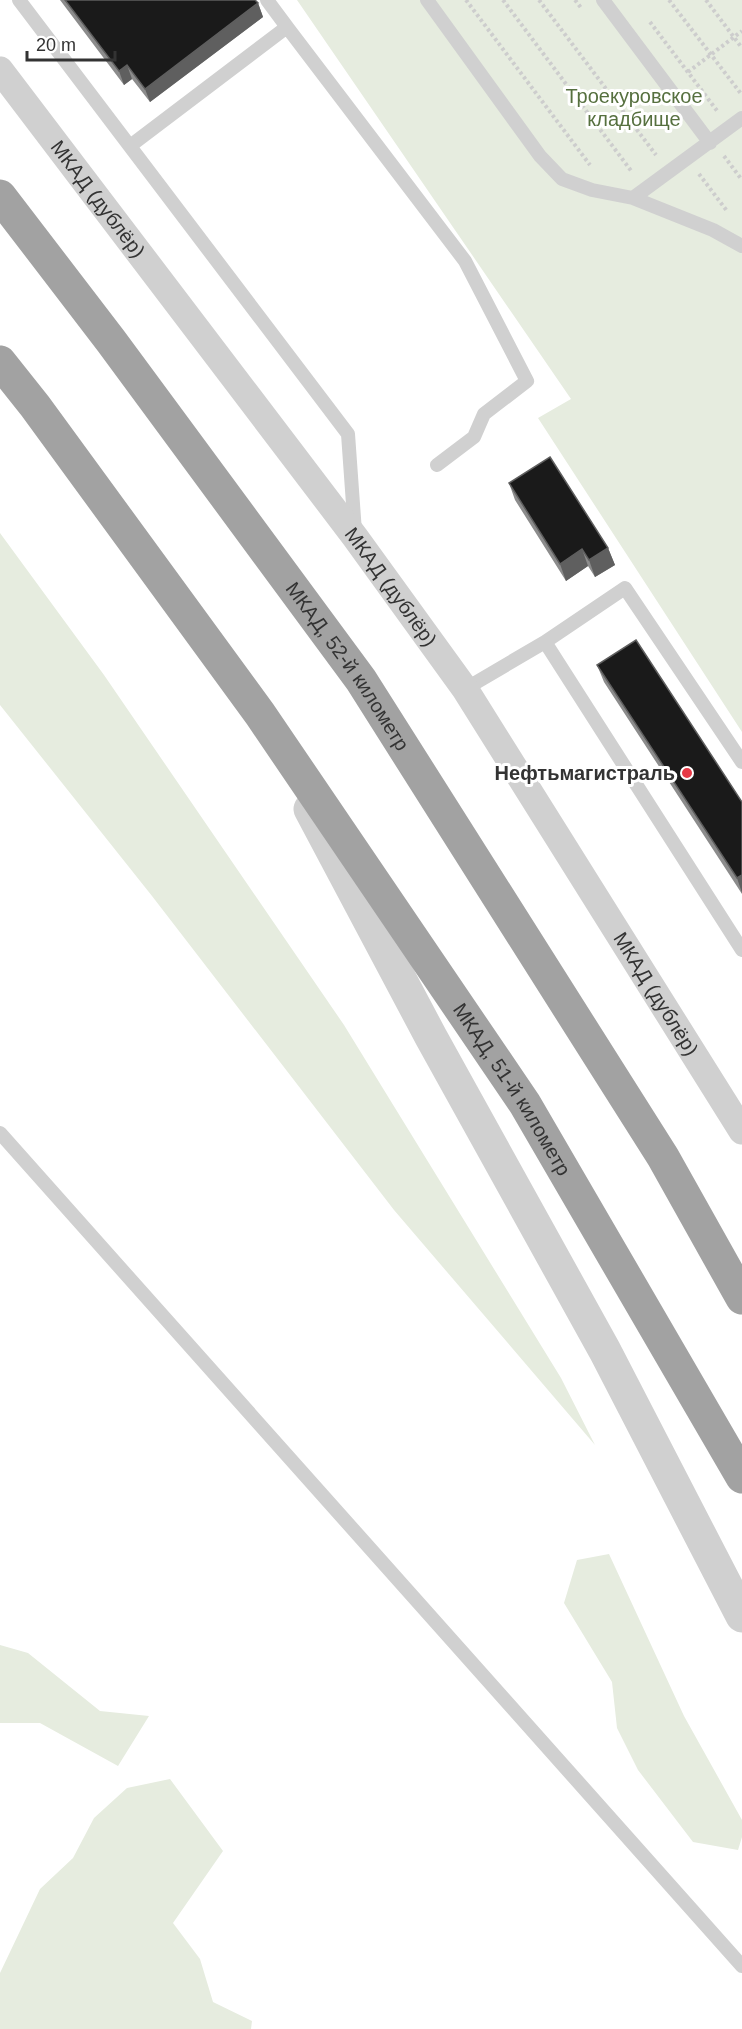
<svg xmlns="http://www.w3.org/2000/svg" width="742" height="2029" font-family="Helvetica,sans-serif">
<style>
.green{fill:#e6ecdf}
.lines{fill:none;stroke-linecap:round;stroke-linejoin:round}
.path{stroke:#cdcdcd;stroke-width:4;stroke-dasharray:3 3;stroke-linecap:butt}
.service{stroke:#d0d0d0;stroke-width:14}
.minor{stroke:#d0d0d0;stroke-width:27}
.tertiary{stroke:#d0d0d0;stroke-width:33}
.trunk{stroke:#a2a2a2;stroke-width:33}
.wall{fill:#8c8c8c}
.shaded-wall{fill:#5f5f5f}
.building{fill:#1a1a1a;stroke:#5f5f5f;stroke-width:1.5}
.poi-dot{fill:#e63946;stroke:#fff;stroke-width:2}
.labels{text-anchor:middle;stroke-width:6;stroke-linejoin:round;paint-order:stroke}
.park-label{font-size:20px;fill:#56703f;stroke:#fff}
.street-label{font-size:20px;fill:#333;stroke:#fff}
.poi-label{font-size:20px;font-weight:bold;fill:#333;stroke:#fff;text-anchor:end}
</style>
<rect width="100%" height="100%" fill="#fff"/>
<path class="green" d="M297,0H742V732L538,418L571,399Z
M0,533L104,675L344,1025L561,1378L595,1445L394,1210L152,896L0,705Z
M609,1554L684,1716L742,1820V1837L738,1850L693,1842L638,1770L617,1728L612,1682L564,1603L577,1560Z
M0,1645L28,1653L100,1711L149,1716L118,1766L40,1723H0Z
M170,1779L223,1851L173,1923L200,1959L213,2002L252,2021L251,2029H0V1973L40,1889L73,1858L94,1818L127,1788Z"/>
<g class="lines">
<path class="path" d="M466,0L590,165
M503,0L632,172
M539,0L656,155
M575,0L582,9
M669,0L742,95
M706,0L742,48
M650,22L718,112
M688,72L742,31
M724,156L742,180
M699,174L727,211"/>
<path class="service" d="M19,0L348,434L355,532
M427,0L540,156L562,179L592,190L633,198L742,118
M603,0L710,143
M287,27L465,261L527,381L484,414L474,437L437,465
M130,146L287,27L267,0
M633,198L713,230L742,246
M465,689L545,642
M742,762L625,588L545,642L742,950
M0,1133L742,1966"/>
<path class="minor" id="s1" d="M0,70L355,537L465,689L742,1131"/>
<path class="tertiary" d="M310,809L431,1037L605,1351L742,1616"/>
<g class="trunk">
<path id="s2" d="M0,196L111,341L361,680L663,1157L742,1298"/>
<path id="s3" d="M0,362L35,406L260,714L525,1104L742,1477"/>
</g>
</g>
<path class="wall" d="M60,0H255L258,3L263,17L150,102L132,79L124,85Z
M509,483L608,548L615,565L595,577L588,566L566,581L515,500Z
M597,665L742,802V894L604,682Z"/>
<path class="shaded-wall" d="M258,3L263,17L150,102L145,89Z
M127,65L132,79L124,85L119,71Z
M608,548L615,565L595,577L589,560Z
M582,549L588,566L566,581L560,564Z
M742,875V893L737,878Z"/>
<path class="building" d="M65,0H255L258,3L145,89L127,65L119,71Z
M550,457L608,548L589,560L582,549L560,564L509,483Z
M636,640L742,802V875L737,878L597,665Z"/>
<circle class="poi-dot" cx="687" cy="773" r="6"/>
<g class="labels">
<g class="park-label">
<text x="634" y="103">Троекуровское<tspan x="634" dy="23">кладбище</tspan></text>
</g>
<g class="street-label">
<text dy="7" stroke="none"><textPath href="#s1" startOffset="162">МКАД (дублёр)</textPath></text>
<text dy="7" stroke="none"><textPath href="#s1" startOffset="648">МКАД (дублёр)</textPath></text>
<text dy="7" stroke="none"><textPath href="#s2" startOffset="585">МКАД, 52-й километр</textPath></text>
<text dy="7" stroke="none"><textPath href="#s1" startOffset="1134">МКАД (дублёр)</textPath></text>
<text dy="7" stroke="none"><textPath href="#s3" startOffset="890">МКАД, 51-й километр</textPath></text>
</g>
<g class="poi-label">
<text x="675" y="780">Нефтьмагистраль</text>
</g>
</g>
<path d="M27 51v9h88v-9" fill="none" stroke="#333333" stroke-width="3"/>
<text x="36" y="51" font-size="18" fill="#333333" stroke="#ffffff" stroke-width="4.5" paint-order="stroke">20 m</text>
</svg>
